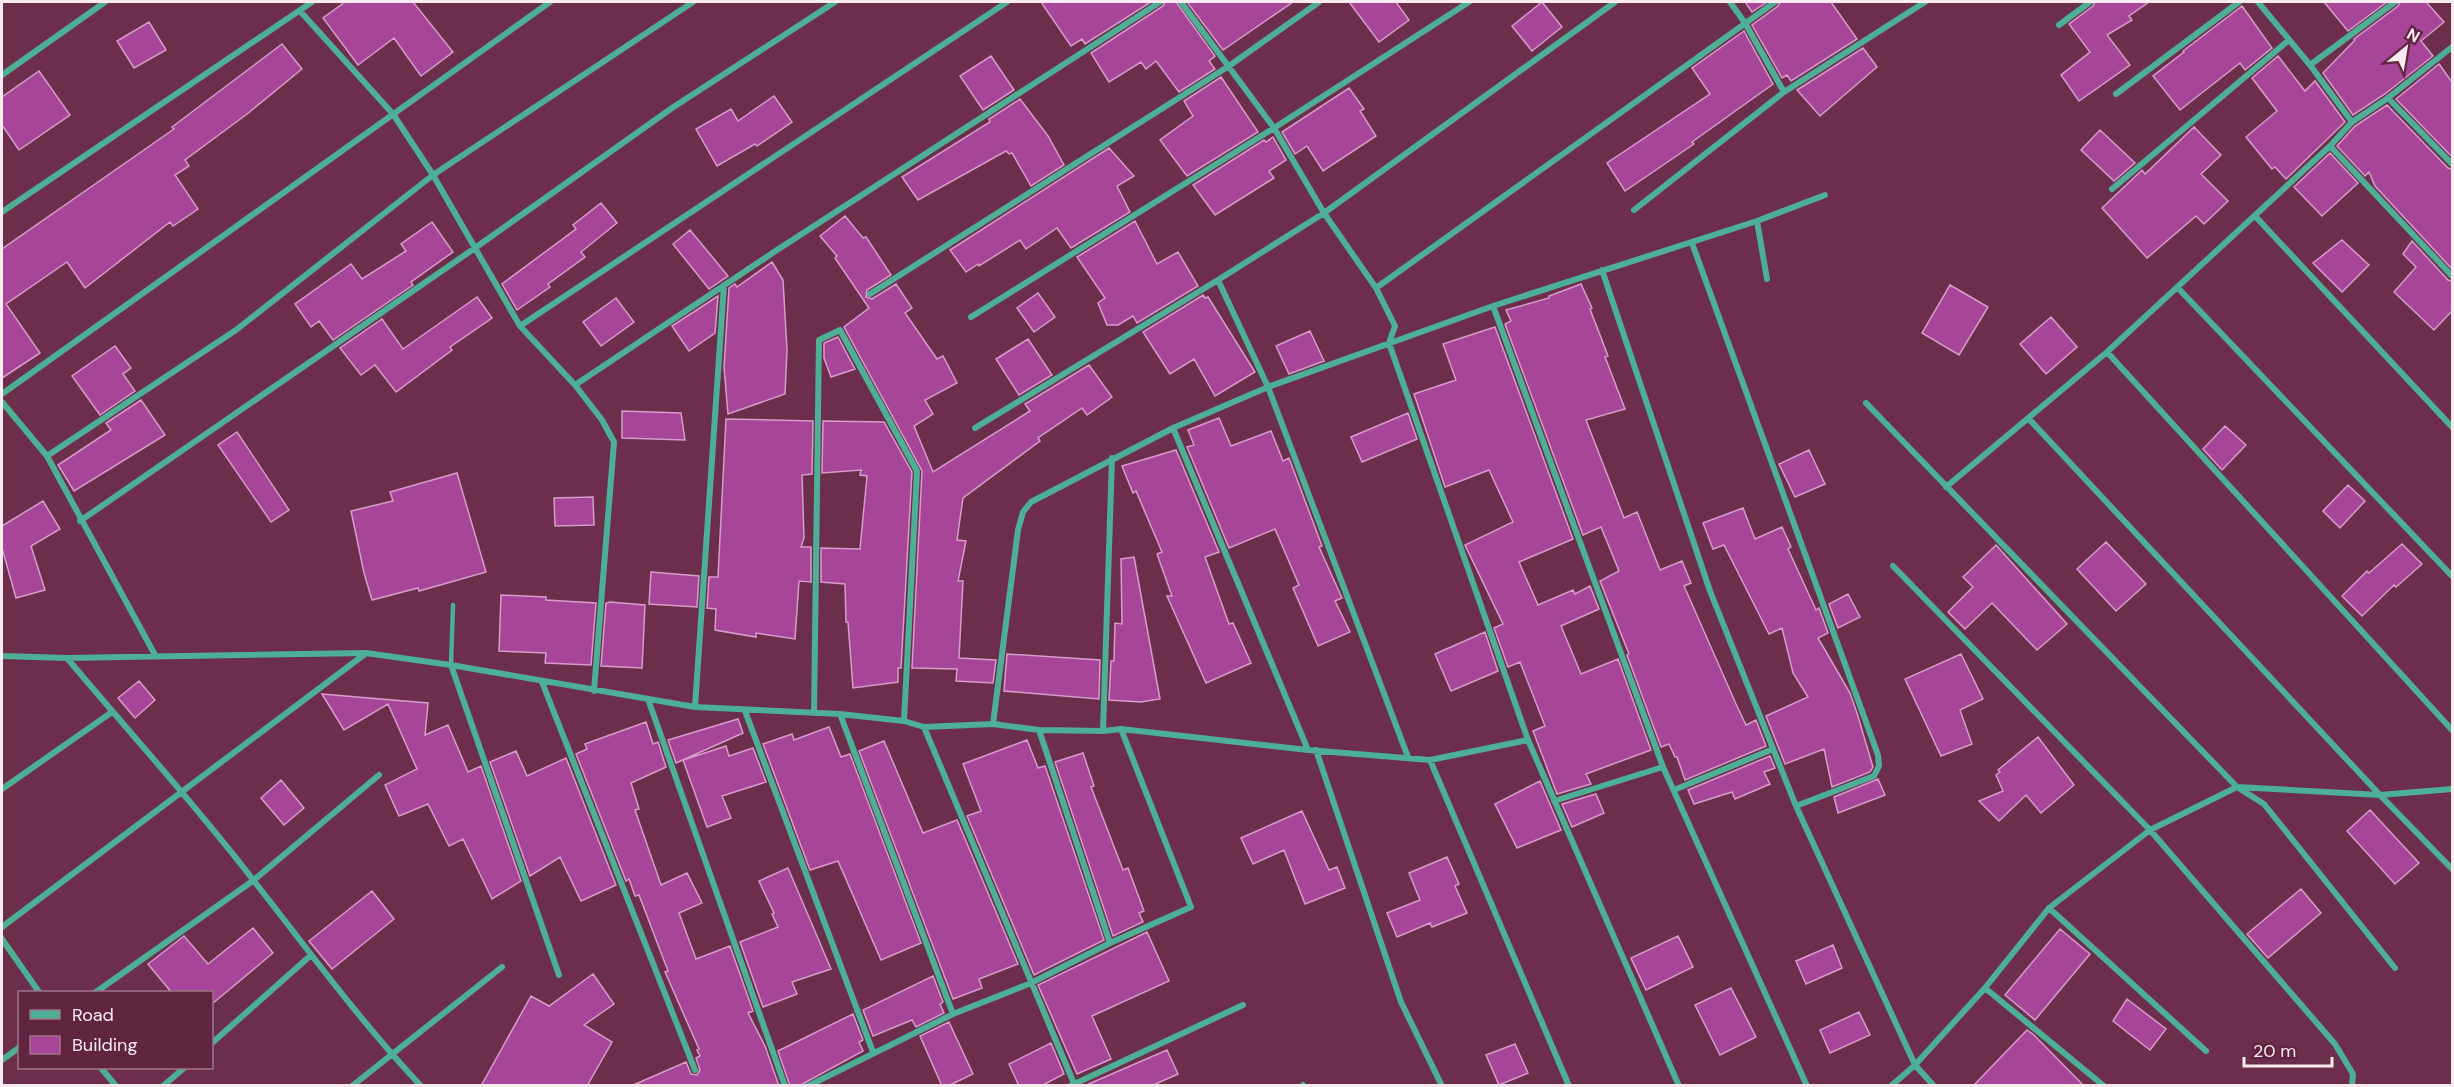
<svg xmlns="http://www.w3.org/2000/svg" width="2454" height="1087" font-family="'DM Sans',sans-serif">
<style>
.building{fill:#a74598;stroke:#d79ccb;stroke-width:1.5}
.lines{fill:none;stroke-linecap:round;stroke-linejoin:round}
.service{stroke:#4caf96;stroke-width:4.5}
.minor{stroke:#4caf96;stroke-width:6}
</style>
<rect width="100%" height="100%" fill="#6c2e4a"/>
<path class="building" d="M345,2H413L453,52L421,76L394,38L358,65L323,18Z
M1041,2H1151L1085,44L1082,39L1071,46Z
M1165,2H1176L1215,56L1209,61L1215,69L1179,92L1156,61L1146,69L1141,62L1109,82L1091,53L1163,6Z
M1187,2H1293L1223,50Z
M1349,2H1396L1409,20L1379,42Z
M1542,2L1562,27L1532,51L1512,26Z
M1745,2H1767L1752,12Z
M1780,2H1831L1857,39L1791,81L1787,75L1782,78L1752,25L1778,6Z
M2095,2H2149L2129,16L2132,20L2107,35L2130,65L2079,101L2061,75L2090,52L2069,24L2093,6Z
M2324,2H2387L2348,31Z
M2400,2H2426L2444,22L2421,41L2433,56L2385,94L2353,115L2323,73L2355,40L2354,39L2398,6Z
M2242,6L2272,48L2245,70L2240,63L2180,110L2153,76L2184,52L2183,51Z
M149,22L166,50L134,68L117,41Z
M1744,31L1773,84L1692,142L1694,144L1625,191L1607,163L1710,94L1692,68Z
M282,44L302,69L247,114L185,160L189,166L175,175L198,209L173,226L170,222L85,288L67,262L6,304L40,353L2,378V249L174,129L172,127Z
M1863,48L1877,67L1820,116L1797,90Z
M991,56L1014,90L983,110L960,76Z
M2278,56L2305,91L2315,81L2345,122L2286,179L2275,167L2272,169L2246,137L2277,111L2252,78Z
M2439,64L2452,82V157L2396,99Z
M39,71L70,115L19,150L2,125V97Z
M1221,77L1258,132L1187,176L1160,140L1193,116L1184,101Z
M1349,88L1364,109L1360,111L1376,136L1323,171L1307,146L1295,154L1282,132Z
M774,96L792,122L757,146L755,144L717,166L696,129L731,109L738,121Z
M1020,99L1048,136L1064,165L1031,186L1012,153L1009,154L1006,151L918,200L902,177L990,122L989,119Z
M2387,105L2448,168L2452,169V269L2375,186L2369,172L2365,176L2337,146L2355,126Z
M2194,127L2221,155L2201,174L2228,201L2204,224L2196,216L2147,258L2102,208L2142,170L2145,174Z
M2100,130L2135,163L2114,181L2081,150Z
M1273,137L1286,160L1269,171L1274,178L1215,215L1193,185L1264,140L1266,142Z
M1109,148L1134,176L1117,186L1130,212L1071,248L1057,228L1026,249L1020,240L979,266L978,264L966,272L950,250Z
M2330,153L2358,183L2322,216L2294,187Z
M601,203L617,223L581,252L585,257L548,284L550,287L517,310L502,284L576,229L573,225Z
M845,216L863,238L866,237L891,275L867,290L866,297L872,299L896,284L912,308L905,313L937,359L943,356L957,383L925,400L933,414L914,426L933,472L1030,411L1025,404L1089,365L1112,397L1087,415L1082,408L1038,438L1040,441L963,498L957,540L966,541L958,581H963L959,658L996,660L993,683L956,681L957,669L912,668L922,471L844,327L869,308L835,258L837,256L820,236Z
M1135,221L1157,264L1178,252L1198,286L1137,323L1133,316L1118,325H1107L1098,303L1105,298L1077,257Z
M432,222L453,252L411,282L413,285L333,340L319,321L311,327L295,304L351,264L362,279L406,251L401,244Z
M690,230L728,276L709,289L673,244Z
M2342,240L2369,265L2342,292L2313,263Z
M2412,241L2448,280L2452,281V311L2434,330L2394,292L2416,267L2403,254Z
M772,262L783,280L787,350L785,394L728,414L724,367L729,288L735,284L737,287Z
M1581,284L1592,308L1590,309L1608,356L1605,357L1625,409L1586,420L1624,518L1637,512L1660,570L1682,561L1691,583L1684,586L1736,704L1746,725L1756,720L1766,746L1685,780L1677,757H1675L1669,744L1661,747L1627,655L1629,654L1600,581L1619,571L1601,527L1583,535L1505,324L1511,321L1506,310L1549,298V296Z
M1950,285L1988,307L1959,355L1922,333Z
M1038,293L1055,317L1034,332L1017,308Z
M1203,295L1205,298L1208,297L1255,372L1215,396L1194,359L1170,374L1143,332Z
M718,296L715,333L689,351L672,326Z
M477,297L492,318L450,347L452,350L396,392L375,365L361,375L340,348L382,319L403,349Z
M616,298L634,322L601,346L583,322Z
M2051,317L2077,347L2046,374L2020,344Z
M1495,327L1573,539L1519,562L1538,605L1573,590L1575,594L1590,586L1599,609L1561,626L1581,674L1618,659L1651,750L1586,774L1591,784L1557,794L1533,731L1545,726L1520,662L1508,667L1494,628L1503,624L1465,545L1513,522L1489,470L1445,487L1414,394L1456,380L1443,344Z
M1310,331L1324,361L1289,374L1276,346Z
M838,337L855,369L831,377L824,358V343Z
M1028,339L1052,375L1019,395L996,359Z
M115,346L131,368L123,374L135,391L100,415L72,376Z
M141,400L165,435L74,491L58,465L111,430L106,423Z
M622,411L681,413L685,440L622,438Z
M1408,413L1417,439L1362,462L1351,437Z
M1219,418L1231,446L1271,431L1283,461L1289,458L1322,546L1319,547L1342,598L1335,601L1350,632L1318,646L1293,588L1299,585L1275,529L1229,548L1187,447L1194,445L1188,430Z
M726,419L813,421L812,474L802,475L804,538L801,547H811V582L799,581L795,639L756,633V637L715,630L716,609L707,608L709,577H718Z
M823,421L884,422L912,472L901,668H898V682L853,688L848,622H846L845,584L821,582V548L860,549L867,476L860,475L861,470L822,473Z
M2225,426L2246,445L2222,470L2203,449Z
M237,432L289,510L271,522L218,445Z
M1176,450L1219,552L1205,557L1229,624L1233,623L1251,663L1206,683L1167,596H1172L1157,554L1162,552L1136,491L1133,493L1122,466Z
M1809,450L1825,484L1795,497L1779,464Z
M457,473L486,572L419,591L418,588L372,600L364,573L351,511L393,501L390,492Z
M2348,485L2365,501L2340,528L2323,511Z
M593,497L594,525L555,526L554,498Z
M43,501L60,529L31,546L45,590L16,598L2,548V526Z
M1743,508L1755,539L1782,527L1791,547L1788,549L1816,610L1819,608L1828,633L1818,638L1850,693L1857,713L1873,767L1870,772L1832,787L1824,749L1785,764L1766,716L1808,697L1793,673L1782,628L1769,634L1724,545L1713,549L1703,523Z
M2106,542L2146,584L2116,611L2077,569Z
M2402,544L2422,564L2396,587L2394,585L2362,616L2342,596L2367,571L2369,573Z
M1996,545L2067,624L2037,650L1992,603L1965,629L1948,612L1973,587L1963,577Z
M1134,557L1160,699L1141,702L1109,700L1111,661H1114L1115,623L1122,624L1121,559Z
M651,572L699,576L697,607L649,604Z
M1848,594L1860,617L1838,628L1829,604Z
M501,595L546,597V600L596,603L591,665L545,663L546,653L499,651Z
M610,602L645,605L642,668L601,666L606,603Z
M1485,632L1498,671L1451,691L1435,654Z
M1007,654L1100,660L1099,699L1004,691Z
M1961,654L1983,699L1960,710L1972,744L1941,756L1905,679Z
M139,681L155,700L135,718L118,698Z
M322,694L428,703L425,735L448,725L468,772L481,766L521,881L492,899L463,839L449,846L428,804L399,816L385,785L417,769L388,704L344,730Z
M738,719L743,733L676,763L668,740Z
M646,722L653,744L658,742L666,767L631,783L639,809L635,810L661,885L687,873L702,903L679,913L696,959L730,946L753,1011L748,1013L765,1046L779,1086H631L686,1062L691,1074L697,1075L700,1070L696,1058L700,1056L697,1050L699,1049L665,972L668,971L639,895L635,896L629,879L626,881L576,754L587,749L585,744Z
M829,727L841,757L850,754L921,943L881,960L838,861L810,870L763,744L792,734L794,740Z
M2038,737L2074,785L2041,813L2026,795L1999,821L1979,801L2003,791L1996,775L2000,772L1998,770Z
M1027,740L1038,768L1045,766L1104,940L1034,975L967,816L981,811L963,764Z
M884,741L923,833L957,820L1018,964L979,979L982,988L953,999L859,751Z
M726,746L729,756L753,748L766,782L722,796L731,818L707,827L683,760Z
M516,751L527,776L566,758L616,885L581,901L560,857L530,876L490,762Z
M1083,753L1094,786L1091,787L1123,870L1128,868L1144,911L1139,913L1143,922L1113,936L1055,762Z
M1770,756L1775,768L1764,772L1770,784L1735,799L1732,792L1694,804L1688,790Z
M1878,779L1885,795L1838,813L1834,797Z
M281,780L304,808L284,825L261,798Z
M1540,781L1561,830L1517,848L1495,804Z
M1596,794L1604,813L1572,827L1562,804Z
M2370,810L2419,863L2395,884L2347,831Z
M1302,811L1329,870L1337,867L1345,888L1305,904L1284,850L1253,864L1241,838Z
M1447,857L1459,884L1455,886L1467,913L1432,927L1430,923L1397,937L1387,913L1420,900L1409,873Z
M788,868L831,969L792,982L797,994L763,1007L740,942L778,927L772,914L774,913L759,881Z
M2301,889L2321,913L2268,958L2247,934Z
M372,891L394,919L332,969L309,941Z
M253,928L273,953L212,1004V993H172L148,964L184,936L208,964Z
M2060,929L2090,954L2035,1020L2005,995Z
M1147,932L1169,981L1092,1016L1111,1059L1077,1074L1038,985Z
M1678,936L1693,967L1646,990L1631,958Z
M1833,945L1842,968L1806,984L1796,961Z
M593,974L614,1004L584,1025L612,1042L587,1086H481L531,996L549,1006Z
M933,976L943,1002L940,1004L944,1013L916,1027L912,1020L873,1036L863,1010Z
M1731,988L1756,1037L1720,1055L1695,1005Z
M2127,999L2166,1029L2150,1050L2113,1021Z
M1859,1012L1870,1035L1830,1053L1820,1030Z
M853,1014L863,1040L859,1042L863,1051L799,1086H790L778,1051Z
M949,1022L973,1074L948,1086H942L920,1036Z
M2027,1030L2034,1035L2084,1086H1973Z
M1051,1043L1064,1074L1041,1086H1019L1009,1064Z
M1515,1044L1528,1073L1499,1085L1486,1055Z
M1167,1050L1178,1074L1151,1086H1084Z"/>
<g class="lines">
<path class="service" d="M451,665L453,605"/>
<path class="minor" d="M1181,2L1274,128L1324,213L1376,288L1395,326L1389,343L1528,740L1679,1086
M1730,2L1745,23L1784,92
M2258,2L2310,65L2352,122
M300,11L393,114L433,175L520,326L575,385L602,420L614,442L594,691
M2059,25L2090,2
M2310,65L2395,2
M2,75L105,2
M2116,94L2239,2
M2388,98L2452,164
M2330,146L2452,276
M2112,189L2289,40
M1634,210L1784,92L1925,2
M2,212L312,2
M2255,216L2452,427
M1757,221L1767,279
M1692,243L1878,755L1879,766L1874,776L1796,806
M1602,270L1710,591L1796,806L1915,1065L1934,1086
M1218,280L1268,387L1408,757
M1376,288L1775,2
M2178,288L2452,576
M870,294L1229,66L1319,2
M1493,306L1663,767L1807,1086
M971,317L1274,128L1469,2
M520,326L1007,2
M2107,352L2452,730
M575,385L777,250L1160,2
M2,394L550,2
M2,402L47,456L155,655
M1866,403L2237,787L2264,804L2395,968
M2029,419L2380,795L2452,869
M975,428L1218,280L1324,213L1615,2
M1173,428L1308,750
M47,456L236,330L433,175L693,2
M1946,487L2107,352L2330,146L2352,122L2388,98L2452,47
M80,521L475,248L672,108L835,2
M1893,566L2150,830L2335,1044L2353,1074L2352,1086
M2,656L67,658L366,653L451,665L695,707L840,714L904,721L924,727L993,724L1039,730L1103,731L1121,729L1308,750L1430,760L1528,740
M67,658C129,732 195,804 254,881C309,951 360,1021 421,1086
M451,665L559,975
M542,682L695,1070
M648,699L785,1086
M695,707L724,285
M745,711L873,1052
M814,713L819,340L840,330L917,471L904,721
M840,714L953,1014
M993,724L1018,530L1023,512L1031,502L1173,428L1268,387L1493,306L1757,221L1825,195
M924,727L1075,1086
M1039,730L1110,943
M1103,731L1112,458
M1316,750L1401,1002L1442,1086
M1430,760L1569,1086
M2,789L112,712
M1674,790L1773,749
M1554,801L1663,767
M2049,908L2206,1051
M2,927L365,654
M2,939L39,992
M1985,988L2104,1086
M96,992L254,880L379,775
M212,1043L310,956
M2,1060L20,1047
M101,1068L116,1086
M163,1086L184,1068
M352,1086L502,967
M808,1086L953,1014L1031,983L1110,943L1191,907L1121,729
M1070,1086L1243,1005
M1302,1086L1303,1085
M1891,1086L1915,1065L1985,988L2049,908L2150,830L2237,787L2380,795L2452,789"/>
</g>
<rect width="2454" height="1087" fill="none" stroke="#fbebf1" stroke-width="6"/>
<rect x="18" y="991" width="195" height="78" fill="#60243f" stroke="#9e7486" stroke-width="1.5"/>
<rect x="30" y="1010" width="30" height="9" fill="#4caf96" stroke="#9e7486" stroke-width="1.5"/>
<text x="72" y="1021" font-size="18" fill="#fbebf1">Road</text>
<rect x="30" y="1036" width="30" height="18" fill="#a74598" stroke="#9e7486" stroke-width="1.5"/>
<text x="72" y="1051" font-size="18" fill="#fbebf1">Building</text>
<g transform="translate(2406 48) rotate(30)" stroke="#60243f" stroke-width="4.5" paint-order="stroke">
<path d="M0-4.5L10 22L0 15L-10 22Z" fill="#fbebf1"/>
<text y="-9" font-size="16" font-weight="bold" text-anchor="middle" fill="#fbebf1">N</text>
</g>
<path d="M2244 1057v9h88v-9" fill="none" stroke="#fbebf1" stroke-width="3"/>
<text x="2253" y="1057" font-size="18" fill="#fbebf1" stroke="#60243f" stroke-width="4.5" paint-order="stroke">20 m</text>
</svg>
